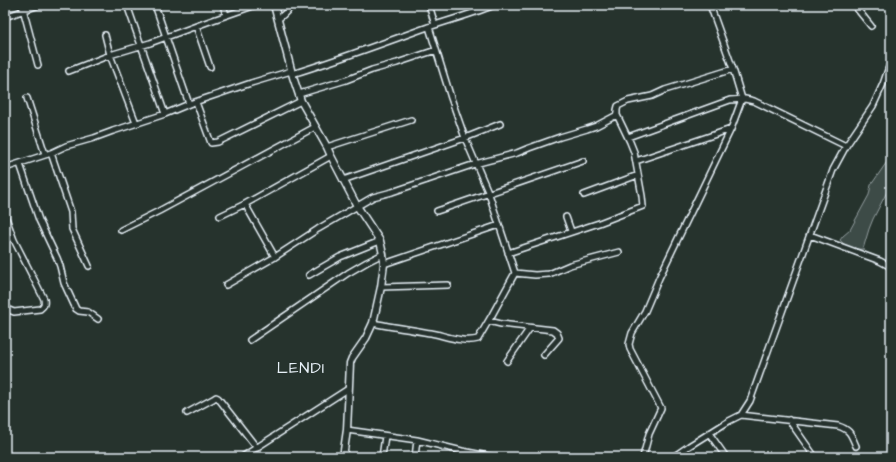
<svg xmlns="http://www.w3.org/2000/svg" width="896" height="462" font-family="'Architects Daughter',sans-serif">
<style>
.green{fill:#3e4b47;stroke:#939ea0}
.lines{fill:none;stroke-linecap:round;stroke-linejoin:round}
.minor-casing{stroke:#e8f1f8;stroke-width:8}
.major-casing{stroke:#e8f1f8;stroke-width:9}
.minor{stroke:#26332d;stroke-width:5}
.major{stroke:#26332d;stroke-width:6}
.labels{text-anchor:middle;stroke-width:3;stroke-linejoin:round;paint-order:stroke}
.quarter-label{font-size:16px;letter-spacing:1px;fill:#e8f1f8;stroke:#26332d}
</style>
<rect width="100%" height="100%" fill="#26332d"/>
<filter id="ink" filterUnits="userSpaceOnUse"><feTurbulence type="fractalNoise" baseFrequency=".025" numOctaves="2"/><feDisplacementMap in="SourceGraphic" scale="8" xChannelSelector="R" yChannelSelector="G"/><feConvolveMatrix kernelMatrix="1 2 1 2 8 2 1 2 1" color-interpolation-filters="sRGB"/></filter>
<g filter="url(#ink)">
<path class="green" d="M891,156V184L873,219L869,229L863,249C855,250 845,247 840,240L843,236L850,230L869,195L871,185Z"/>
<g class="lines">
<g class="minor-casing">
<path id="minor" d="M22,5L38,65
M127,5L165,114
M155,5L189,104
M223,5L226,15
M429,5L435,25
M854,5L871,26
M5,17L39,5
M278,19L283,15L293,5
M196,26L210,67
M105,35L110,55L136,123
M69,71L110,55L150,43L210,21L256,5
M292,74C338,60 383,43 428,27C450,20 473,14 494,5
M299,94L346,80L372,70L397,63L436,50
M27,98L45,154
M196,102L211,143L218,142L301,101
M628,137L730,100L745,99L754,101L846,146
M327,147L411,120
M51,153L71,212L72,229L89,266
M636,161L731,129
M20,164L39,220L57,258L60,266L64,283L76,309L79,311L88,312L98,319
M5,168L51,153L66,146L94,138L113,131L165,114L189,104L251,83L291,71
M343,180L465,138L500,124
M584,195L638,175
M245,204L275,257
M437,211L583,161
M5,215L14,240L44,299C45,304 44,306 40,309L14,312L9,310L5,304
M220,216L245,204L331,156
M566,217L571,231
M121,230L159,211L315,127
M810,235L880,261L891,267
M508,253L599,223L643,206L642,196L634,152L630,142L617,115
M384,264L499,225
M515,273L535,275L549,274L570,265L619,252
M309,275L340,257L380,241
M226,285L275,257L318,229L373,197L392,192L475,164L517,153L529,148L560,137L587,129L596,126L617,115V110L618,106L628,101L652,96L665,90L733,69
M381,287L448,285
M489,321L501,324L553,330L557,333L559,338L544,355
M373,323C392,327 412,330 431,333C446,336 463,343 478,339L492,315L515,273L489,194L465,138L451,98L429,27
M250,340L348,273L367,262L383,254
M507,361L530,328
M187,413L213,399L216,397L218,398L257,448
M741,415L838,426C851,430 851,435 856,446
M789,420L815,457
M347,430L417,440L462,451L493,457
M709,433L726,457
M242,457L348,389
M382,457L385,436
M415,457L417,440
M643,457L649,434L661,408L630,349L629,344L632,333L645,311L659,278L731,129L742,99L733,69L710,5
M673,457L689,446L729,421L741,415L750,401L833,170L846,146L873,106L883,84L891,61"/>
</g>
<g class="major-casing">
<path id="major" d="M274,5L293,77L301,101L327,147L331,156L357,206L380,241L383,254L384,264L381,287L373,323L366,338L352,358L350,363L347,430L343,457"/>
</g>
<use href="#minor" class="minor"/>
<use href="#major" class="major"/>
</g>
</g>
<g class="labels">
<g class="quarter-label">
<text x="301" y="373">LENDI</text>
</g>
</g>
<rect width="896" height="462" fill="none" stroke="#26332d" stroke-width="20"/>
<rect x="10" y="10" width="876" height="442" fill="none" stroke="#e8f1f8" stroke-width="1.5" filter="url(#ink)"/>
</svg>
